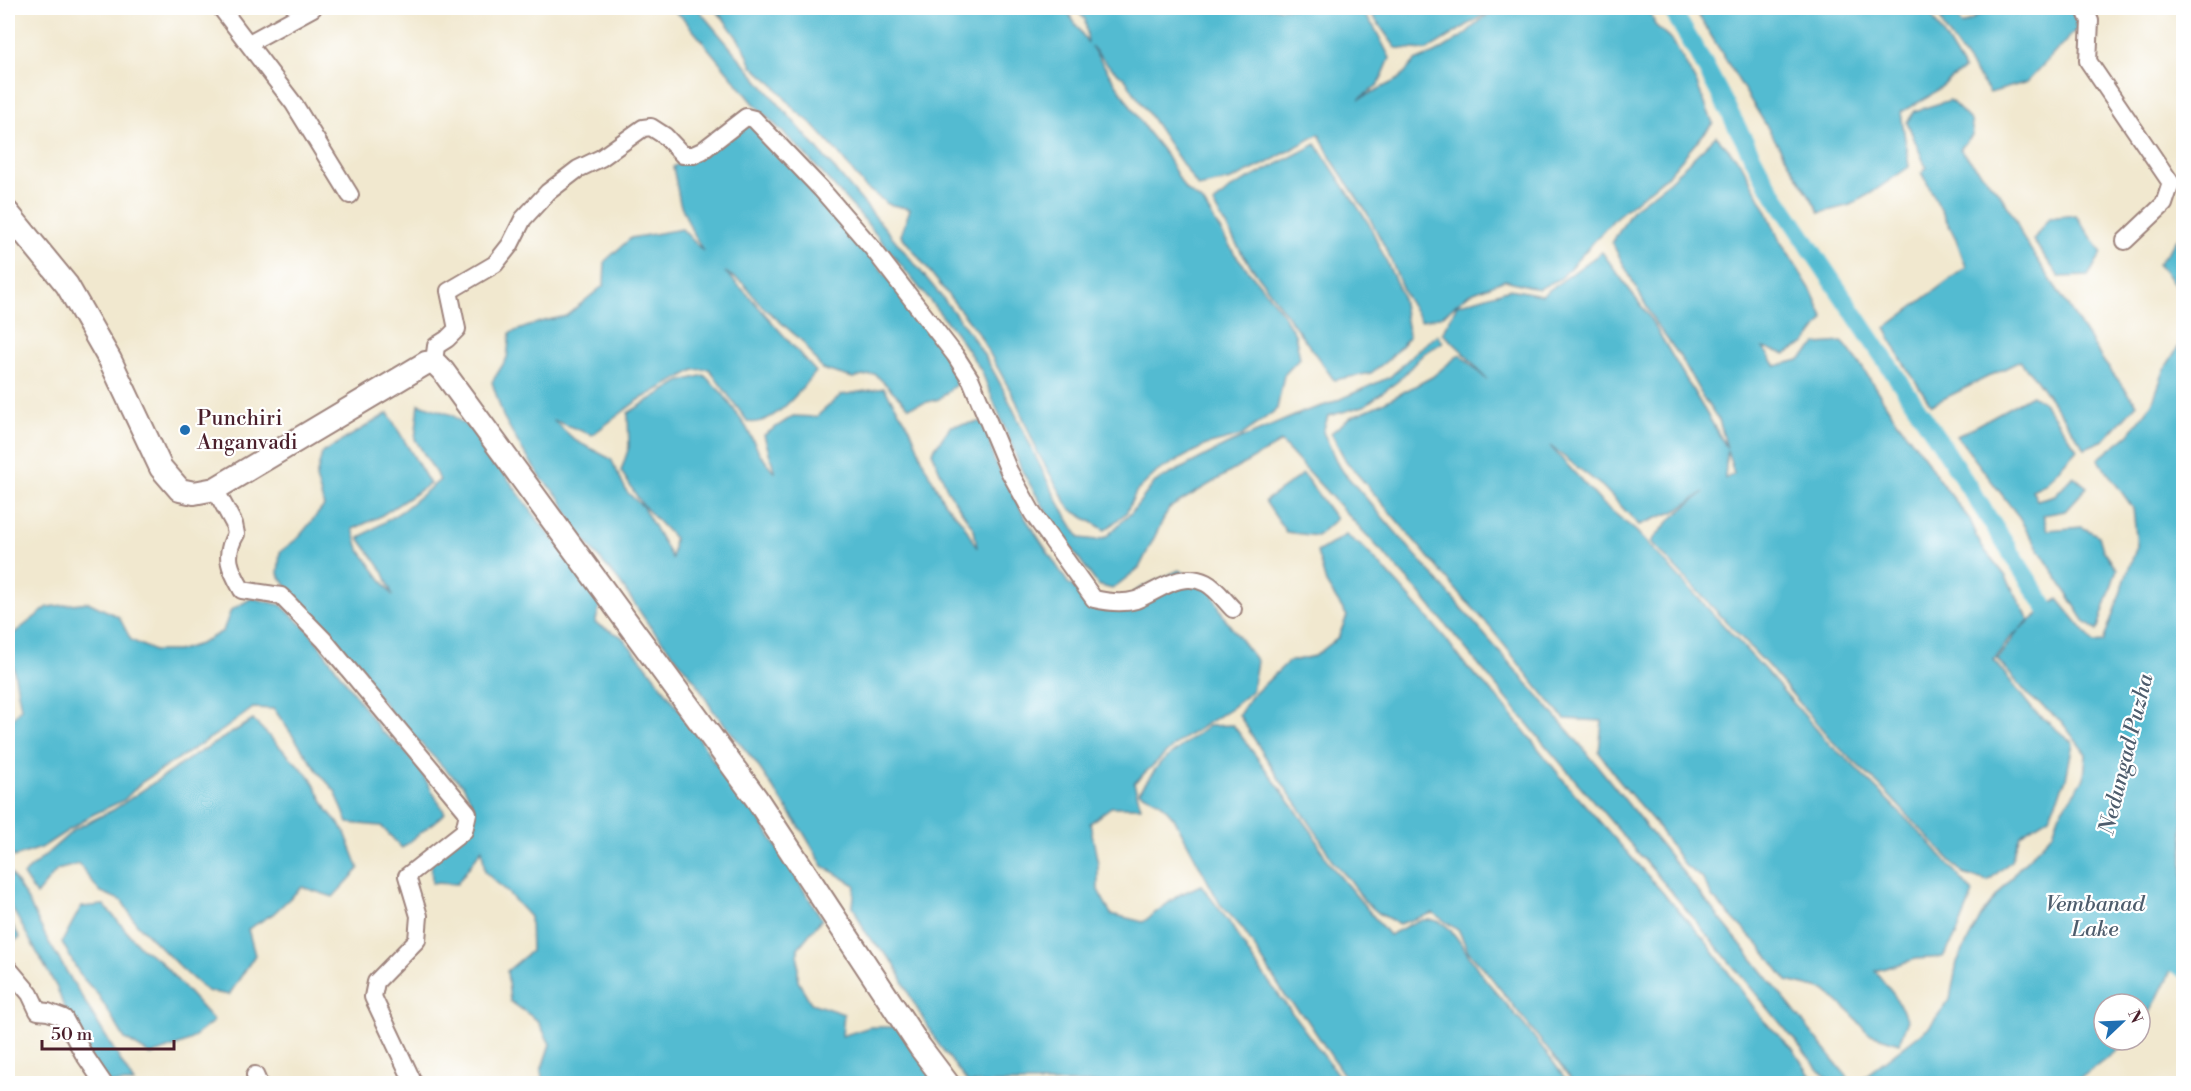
<svg xmlns="http://www.w3.org/2000/svg" width="2191" height="1091" font-family="'Libre Bodoni',serif">
<style>
.water{fill:#53bbd1;stroke:#4e6d7e;stroke-width:1.5;fill-rule:evenodd}
.lines{fill:none;stroke-linecap:round;stroke-linejoin:round}
.canal{stroke:#53bbd1;stroke-width:18}
.street-casing{stroke:#9e847d;stroke-width:20}
.secondary-casing{stroke:#9e847d;stroke-width:26}
.street{stroke:#fff;stroke-width:16}
.secondary{stroke:#fff;stroke-width:22}
.poi-dot{fill:#1f6fb2;stroke:#fff;stroke-width:2}
.labels{text-anchor:middle;stroke-width:4.5;stroke-linejoin:round;paint-order:stroke}
.poi-label{font-size:21px;fill:#4a1f2b;stroke:#fff;text-anchor:start}
.water-label{font-size:22px;font-style:italic;fill:#4e5d6d;stroke:#fff}
</style>
<rect width="100%" height="100%" fill="#fff"/>
<filter id="ink" filterUnits="userSpaceOnUse"><feTurbulence type="fractalNoise" baseFrequency=".0167" numOctaves="2"/><feDisplacementMap in="SourceGraphic" scale="12" xChannelSelector="R" yChannelSelector="G"/><feConvolveMatrix kernelMatrix="1 2 1 2 8 2 1 2 1" color-interpolation-filters="sRGB"/></filter>
<filter id="wash" filterUnits="userSpaceOnUse"><feTurbulence type="fractalNoise" baseFrequency=".008" numOctaves="4" result="noise"/><feDisplacementMap in="SourceGraphic" scale="24" xChannelSelector="R" yChannelSelector="G"/><feGaussianBlur stdDeviation="1.35" result="paint"/><feColorMatrix in="noise" values="0 0 0 0 0 0 0 0 0 0 0 0 0 0 0 0 0 1.4 0 .05"/><feComposite in="paint" operator="in"/></filter>
<g filter="url(#wash)">
<rect width="100%" height="100%" fill="#f1e8cf"/>
<path class="water" d="M671,8H697C762,86 829,161 894,239C921,272 949,304 973,338C1016,401 1038,475 1080,538L1097,540L1106,537L1132,512L1155,482L1226,445L1306,411L1329,404L1390,377L1418,350L1437,335L1443,342L1424,353L1398,381L1364,406L1328,416L1323,432L1339,467L1584,749L1852,1083H1830L1664,883L1545,745L1418,591L1281,442L1169,508L1139,568L1112,589L1098,585L1050,518L1022,471L981,370L956,333L862,217L801,150L756,106L683,18Z
M713,8H1065L1088,43L1085,19L1073,8H1359L1374,27L1390,58L1379,84L1359,99L1399,79L1415,61L1439,51L1463,36L1484,17L1501,8H1649L1655,25L1672,40L1696,82L1713,123L1668,175L1616,217L1561,278L1539,289L1505,280L1469,294L1442,316L1421,321L1405,295L1389,255L1367,213L1332,160L1319,134L1267,163L1231,180L1198,187L1125,79L1107,64L1091,46L1147,131L1166,155L1185,189L1203,202L1234,253L1279,308L1295,334L1300,358L1284,375L1277,409L1241,436L1206,445L1158,471L1136,492L1126,513L1105,530L1070,509L1038,453L1016,401L979,334L901,235L910,209L888,204L865,187L839,154L811,123L794,109L774,85L752,66L744,47L723,18Z
M1367,8H1495L1427,50L1396,48Z
M1694,8H1927L1964,69L1928,97L1901,112L1909,167L1871,193L1850,205L1820,213Z
M1936,8H1951L1962,25L1991,8H2074L2078,28L2027,82L1990,93L1945,30Z
M1950,100L1971,121L1973,134L1960,149L2000,194L2015,218L2023,238L2047,274L2104,362L2137,404L2104,440L2085,448L2036,379L2020,361L1931,405L1901,359L1885,328L1966,267L1956,239L1922,173L1926,167L1907,122L1915,111Z
M751,119L774,140L968,374L939,399L909,407L875,374L853,378L822,369L803,342L761,305L743,283L725,272L749,296L816,372C801,389 774,427 748,422L709,369L694,370L637,401L592,435L553,420L576,441L611,459L627,492L643,507L672,558L674,538L641,503L621,471L629,447L628,413L679,382L704,375L723,394L746,427L760,454L775,473L764,435L793,416L816,417L841,395L884,388L910,428L925,466L944,502L963,523L977,548L974,529L948,491L932,452L951,426L986,421L994,460L1026,519L1068,583L1087,597L1118,603L1139,589L1179,570L1208,585L1225,619L1257,661L1252,691L1231,708L1177,743L1134,783L1141,807H1111L1090,823L1098,864V890L1111,914L1143,922L1179,895L1201,885L1229,922L1254,962L1344,1083H968L937,1042L912,1000L894,963L866,934L853,906L855,885L823,866L803,832L756,763L712,709L696,682L649,625L619,581L594,552L575,527L560,498L542,479L520,446L503,416L492,382L507,358L510,333L540,322L566,316L604,285L605,261L631,238L682,229L703,251L692,231L680,203L673,167Z
M1716,136L1741,163L1767,212L1779,239L1811,290L1824,319L1806,343L1786,354L1763,348L1776,366L1799,360L1817,344L1843,342L1862,367L1894,417L1924,456L1937,477L1970,520L1982,547L2005,575L2029,620L2020,629L2058,599L2094,643L2103,642L2137,546L2133,508L2098,459L2129,434L2152,404L2165,368L2183,339V946L2140,1033V1004H2104V1040H2131L2074,1083H1863L1864,1077L1930,1026L1950,999L1957,962L1981,916L2018,869L2053,833L2059,815L2084,778L2086,754L2061,721L2029,696L1997,659L2019,630L2008,640L1994,660L2033,710L2073,743L2066,779L2049,817L2020,835L2011,861L1988,881L1963,874L1880,786L1833,742L1769,667L1651,542L1670,520L1704,492L1678,510L1639,525L1603,487L1550,446L1602,503L1636,531L1764,669L1831,746L1848,760L1930,843L1973,893L1957,934L1943,957L1916,959L1875,971L1894,995L1908,1020L1899,1043L1868,1033L1852,1014L1825,990L1787,981L1759,945L1713,898L1702,878L1684,865L1655,823L1620,782L1599,752L1602,721L1565,719C1529,682 1502,636 1465,600L1346,461L1331,433L1351,417L1381,404L1432,377L1460,354L1487,380L1462,351L1443,333L1457,305L1510,289L1542,295L1602,252L1648,315L1727,448L1719,420L1704,399L1679,355L1656,324L1612,243L1633,209L1665,185ZM1727,450L1734,474L1725,479Z
M1316,144L1369,224L1401,293L1409,337L1389,359L1371,373L1334,380L1243,255L1213,204L1231,188Z
M2076,215L2102,253L2088,276L2059,277L2033,240L2049,218Z
M2180,236L2183,237V294L2158,264Z
M2032,395L2044,403L2077,449L2045,484L2032,490L2037,500L2055,495L2073,476L2087,487L2065,511L2043,515L2048,530L2082,527L2099,536L2103,550L2117,569L2097,631L2085,622L2016,513L1957,436Z
M419,404L452,415L473,431L543,527L560,546L576,571L601,603L595,623L621,636L645,664L695,731L712,759L752,807L822,919L798,948V981L811,1003L844,1014L842,1036L870,1027H900L942,1083H543L541,1071L550,1044L538,1021L510,1001L507,971L531,951L530,917L509,894L485,872L482,849L457,884L432,883L431,857L461,829L476,810L463,785L446,770L388,709L324,627L302,608L278,574L280,552L298,538L324,506L316,478L322,453L388,413L430,484L379,517L353,529L359,549L393,596L383,571L359,538L402,511L440,480L415,439Z
M1303,474L1336,519L1317,536L1286,532L1265,501Z
M1346,535L1364,548L1399,585L1446,639L1466,666L1498,698L1569,787L1704,939L1763,1020L1793,1049L1815,1083H1574L1483,967L1468,951L1459,931L1433,913L1399,924L1380,914L1364,901L1351,881L1333,862L1316,832L1280,780L1239,715L1251,697L1288,662L1315,656L1338,638L1347,616L1326,583L1317,552Z
M252,598L281,605L309,631L381,731L401,747L417,765L445,813L402,848L381,826L348,823L335,791L319,773L274,709L253,708L223,730L142,782L124,800L92,815L41,848L14,857L8,848V724L21,708L8,638L48,607L88,602L119,617L131,640L154,651H177L200,644L223,631L231,610Z
M253,720L311,778L328,811L344,830L359,869L333,897L302,887L273,914L248,929L255,955L229,995L207,991L184,971L136,923L122,901L99,891L79,864L57,870L36,895L23,875L75,829L113,810L195,755Z
M1233,725L1312,832L1328,862L1389,935C1407,928 1419,914 1440,922C1454,927 1474,966 1485,979C1514,1013 1543,1046 1568,1083H1349L1306,1018L1287,999L1243,929L1220,904L1174,818L1160,802L1139,792L1160,763L1208,726Z
M8,869L27,899L48,941L134,1083H105L70,1024L57,988L8,901Z
M104,905L140,947L159,960L214,1021L187,1042L151,1055L125,1039L99,996L80,975L62,942L81,907Z
M8,918L20,938L8,943Z"/>
<g class="lines">
<path class="canal" d="M1671,8L1703,62L1766,182L1942,445L2046,608
M2156,950L2184,969"/>
</g>
</g>
<g filter="url(#ink)">
<g class="lines">
<g class="street-casing">
<path id="street" d="M221,8L294,104L350,195
M2084,8L2090,21L2088,61L2171,183L2164,204L2125,241
M249,43L313,8
M434,362L436,346L447,339L457,329L449,291L495,264L510,245L523,219L548,192L578,169L601,158L643,128L651,127L665,136L683,155H693L702,151L746,117L754,119L821,189L873,249L955,355L971,380L1009,471L1033,514L1094,599C1107,602 1123,604 1136,600C1158,592 1180,570 1206,583C1216,588 1225,601 1233,609
M215,489L234,524L236,534C223,556 230,569 242,590L281,596L324,640L468,813L464,831L407,876L419,916L417,940L376,982L373,997L414,1084
M8,968L30,994L38,1011L48,1012L64,1018L83,1053L104,1084
M255,1075L259,1084"/>
</g>
<g class="secondary-casing">
<path id="secondary" d="M8,213L67,285L110,360L161,468L180,490L194,493L215,489L426,363L434,362L443,371L756,798L920,1047L948,1084"/>
</g>
<use href="#street" class="street"/>
<use href="#secondary" class="secondary"/>
</g>
</g>
<circle class="poi-dot" cx="185" cy="430" r="6"/>
<g class="labels">
<g class="poi-label">
<text x="197" y="425">Punchiri<tspan x="197" dy="24">Anganvadi</tspan></text>
</g>
<g class="water-label">
<text transform="translate(2125 754) rotate(-76)" y="8">Nedungad Puzha</text>
<text x="2095" y="911">Vembanad<tspan x="2095" dy="25">Lake</tspan></text>
</g>
</g>
<rect width="2191" height="1091" fill="none" stroke="#fff" stroke-width="30"/>
<g transform="translate(2122 1022) rotate(67)"><circle r="28" fill="#ffffff" stroke="#b7a5aa" stroke-width="1.5"/>
<path d="M0-4.5L10 22L0 15L-10 22Z" fill="#1f6fb2"/>
<text y="-9" font-size="16" font-weight="bold" text-anchor="middle" fill="#4a1f2b">N</text>
</g>
<path d="M42 1040v9h132v-9" fill="none" stroke="#4a1f2b" stroke-width="3"/>
<text x="51" y="1040" font-size="18" fill="#4a1f2b" stroke="#ffffff" stroke-width="4.5" paint-order="stroke">50 m</text>
</svg>
